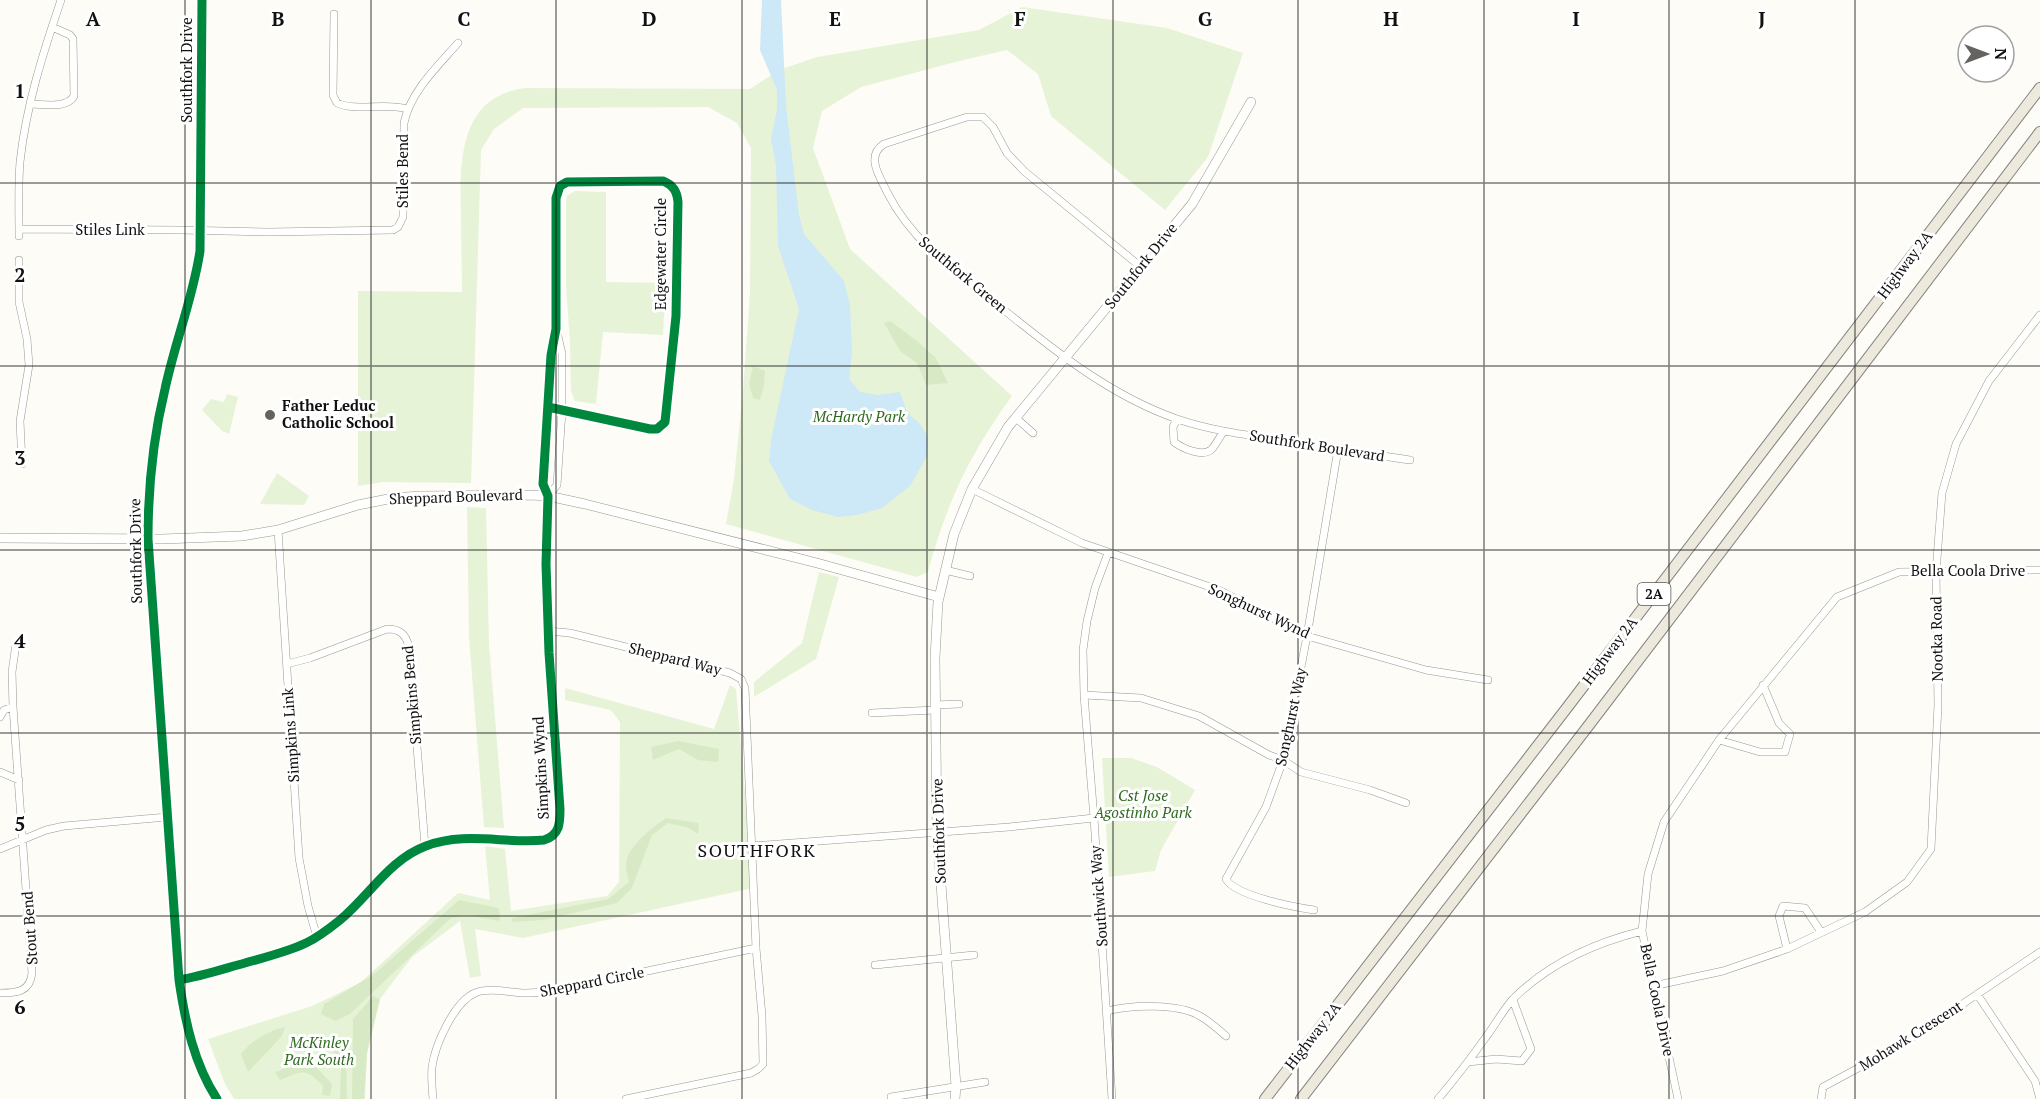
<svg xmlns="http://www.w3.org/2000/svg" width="2040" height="1099" font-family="'PT Serif',serif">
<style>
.green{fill:#e7f3d7}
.forest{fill:#d8eac5}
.water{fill:#cde8f7}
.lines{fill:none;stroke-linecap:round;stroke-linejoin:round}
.minor-casing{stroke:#979795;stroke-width:8}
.tertiary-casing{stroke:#979795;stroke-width:10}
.primary-casing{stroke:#858482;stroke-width:12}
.minor{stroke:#fffffe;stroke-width:7}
.tertiary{stroke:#fffffe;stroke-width:9}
.primary{stroke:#ede9dc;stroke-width:10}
.cycleway-casing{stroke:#fff;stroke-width:13}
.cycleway{stroke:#00873e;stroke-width:9}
.grid{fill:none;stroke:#111;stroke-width:1.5;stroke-opacity:0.55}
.poi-dot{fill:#646362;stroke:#fff;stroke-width:2}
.labels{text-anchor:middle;stroke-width:6;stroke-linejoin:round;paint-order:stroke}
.shield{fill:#fff;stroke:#585858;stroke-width:1.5}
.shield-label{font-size:14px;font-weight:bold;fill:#111}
.street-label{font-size:15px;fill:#111;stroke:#fff}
.poi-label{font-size:15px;font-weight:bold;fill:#111;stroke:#fff;text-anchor:start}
.park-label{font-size:15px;font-style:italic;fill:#2f6b1f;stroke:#fff}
.quarter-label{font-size:18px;letter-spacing:1.5px;fill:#111;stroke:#fff}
.grid-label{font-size:20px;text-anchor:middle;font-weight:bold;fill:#111;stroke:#fff;stroke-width:6;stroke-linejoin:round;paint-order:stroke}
</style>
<rect width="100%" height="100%" fill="#fdfcf7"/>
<path class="green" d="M1022,7L1167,28L1243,53L1208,157L1165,210L1051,116L1038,74L1007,50L959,61L861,87L822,111L813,148L850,249L1012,396C970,453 946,504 928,572L917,577L726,524L734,479L743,391L750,293L751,148L737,123L708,107L523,108L494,129L481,150L471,483L383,482L358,486V291L462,292C462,267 461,242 461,218C460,165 457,97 525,88L750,89L779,70L817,57L979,30Z
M575,191L606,192V282L666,283L663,335L603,332L596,404L575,401L571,391L570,342L566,286V201L567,196Z
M227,394L238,397L229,434L222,431L202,410L211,399L224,402Z
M277,473L309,496L304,505L260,504Z
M467,507L486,508L489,644L504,828L484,827L469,637Z
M819,572L839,577L816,659L754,697V682L802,643Z
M730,685L736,689L753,888L523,938L475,929L481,976L470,978L460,921L412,957L380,999L367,1053L365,1099H234L225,1084L208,1039L312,1006L360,983L458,893L490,900L485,846L505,849L511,911L607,896L619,882L620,722L611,710L565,700V688L714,729Z
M1102,758H1131L1157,767L1195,790L1161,850L1155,871L1109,877Z"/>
<path class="forest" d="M890,321L917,341L936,358L948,383L926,385L917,363L900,351L884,323Z
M753,366L765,371L764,386L760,400L753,398L749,384Z
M678,741L719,749L718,762L698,760L679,749L653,760L651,747Z
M666,818L699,823L698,834L689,828L668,823L652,835L632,888L617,903L543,920L512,922V918L608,899L629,882C628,877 626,872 626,867C626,846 651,829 666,818Z
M459,900L499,908L500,921L467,915L451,918L350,1014L335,1021L321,1014L324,1004L374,974Z
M373,996L380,999L367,1053L364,1099H352L353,1019Z
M285,1027L282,1036L248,1072L241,1054C252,1040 268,1031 285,1027Z
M324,1039C351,1049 346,1075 347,1099H340L341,1065L339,1059Z
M303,1063L316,1067L332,1084L330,1096L322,1095L323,1086C305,1067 303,1071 280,1080L275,1072Z"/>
<path class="water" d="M762,0H781L786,106L799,215L804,234L844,281L850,305L852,352L849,379L860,392L878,395L900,392L907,412L921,425L928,438L927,456L910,486L882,508L857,515L838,517L812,510L790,499L769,461L771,440L799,309L778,246L776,165L771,139L777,109V90L760,50Z"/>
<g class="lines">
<g class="minor-casing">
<path id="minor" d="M334,14L333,95L337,103C356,112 385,102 407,109
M30,104C43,104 67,109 74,96L73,39L70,35L52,27
M19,229L181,230L269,232L393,230L398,227L403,217L404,123C410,92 438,66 458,43
M19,236C19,212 18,186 20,162C26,106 43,53 61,0
M19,260V302L27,339L29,365L20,421L22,464
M1141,267L1024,171L1007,153L993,127L983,117H967L884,144C865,156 880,177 887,192C911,240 953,270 994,302C1050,347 1108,395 1177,419C1212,431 1248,435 1284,440C1326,447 1368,454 1410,460
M1016,418L1033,433
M1177,419L1173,427L1174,442C1182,448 1203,458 1212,449C1216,444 1220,437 1223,432
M972,489L1082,543L1219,590L1307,636L1426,670L1488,680
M548,496L557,485L562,411V354L557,332
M278,530L299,858L308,906L317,937
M1108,553L1095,588L1087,621L1083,650L1084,695L1094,818L1112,1099
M945,570L970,576
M548,631L570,633L730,673L741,679L745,688L756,948L762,1016L763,1064L758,1069L751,1073L626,1099
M287,664L310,658L387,629C401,629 406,635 409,647L425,846
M1084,695L1141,698L1199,716L1269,755L1283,760L1301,772L1370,790L1406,803
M935,705L959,704
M872,713L935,710
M0,717L4,710L13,707
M1719,740L1760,752H1785L1790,734L1779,723L1763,685
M0,772L19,780
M751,846L1009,827L1094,818
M0,849L46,830L64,826L167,817
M1314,910C1295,907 1235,896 1226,879L1266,807L1283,760L1307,636L1338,449
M1787,949L1779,916L1783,906L1805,908L1821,932
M875,965L974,955
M179,980C202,976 223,969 245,963C266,957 287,952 306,943C319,937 330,928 340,920C369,896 390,859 426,846C465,831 505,844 544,840C560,835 560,823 560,809L549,653L546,564L548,496L543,484L551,355L556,329V198L560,186L567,182L663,181C673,185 677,191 678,202L676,316L665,422L657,429H650L548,407
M1653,986L1723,971L1787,949L1865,912L1907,882L1931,849L1938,705L1936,572L1942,493L1956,444L1989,381L2040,315
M0,993C17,993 30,992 32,973L13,707L12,672L16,644
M1977,994L2035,1081L2040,1099
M1107,1011C1131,1005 1178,1003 1200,1016C1209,1021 1218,1029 1226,1036
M1468,1062L1496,1059L1522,1061L1531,1049L1513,1000
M891,1097L985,1082
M433,1099C432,1088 431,1077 432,1067C435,1045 454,1002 475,993C489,987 511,993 526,993C535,993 544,992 553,991L756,948
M1438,1099C1455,1079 1471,1058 1486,1037C1495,1025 1503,1010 1513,999C1549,963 1594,943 1642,931
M1678,1099L1642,931L1648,874L1664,822L1719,740L1837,597L1899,572L2040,570
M1821,1099L1823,1087L1903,1044L2040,952"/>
</g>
<g class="tertiary-casing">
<path id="tertiary" d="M202,0L200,251C193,298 175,342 165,389C153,438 148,488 148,539L179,980C185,1021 194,1064 217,1099
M0,538L162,539L242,536L278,530L358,505L393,498L420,496L530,495L548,496L585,504L817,563L939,597
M955,1099L956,1086L937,831L935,658L938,602L954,534L972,489L1008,427L1192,204L1251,102"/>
</g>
<g class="primary-casing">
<path id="primary" d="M1265,1099L1566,709L2040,88
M1301,1099L1589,725L2040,132"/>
</g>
<use href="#minor" class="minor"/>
<use href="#tertiary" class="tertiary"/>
<use href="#primary" class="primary"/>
<g class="cycleway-casing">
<path id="cycleway" d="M202,0L200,251C193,298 175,342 165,389C153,438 148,488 148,539L179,980C185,1021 194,1064 217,1099
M179,980C202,976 223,969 245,963C266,957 287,952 306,943C319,937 330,928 340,920C369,896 390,859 426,846C465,831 505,844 544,840C560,835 560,823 560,809L549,653L546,564L548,496L543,484L551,355L556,329V198L560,186L567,182L663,181C673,185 677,191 678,202L676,316L665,422L657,429H650L548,407"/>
</g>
<use href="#cycleway" class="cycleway"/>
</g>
<path class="grid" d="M185,0V1099M371,0V1099M556,0V1099M742,0V1099M927,0V1099M1113,0V1099M1298,0V1099M1484,0V1099M1669,0V1099M1855,0V1099M0,183H2040M0,366H2040M0,550H2040M0,733H2040M0,916H2040"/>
<circle class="poi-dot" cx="270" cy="415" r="6"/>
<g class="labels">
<rect class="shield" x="1637.5" y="583" width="33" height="22" rx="4.5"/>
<g class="shield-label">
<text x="1654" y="599">2A</text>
</g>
<g class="street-label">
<text transform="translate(187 70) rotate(-90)" y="5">Southfork Drive</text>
<text transform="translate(403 171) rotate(-90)" y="5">Stiles Bend</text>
<text x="110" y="235">Stiles Link</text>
<text transform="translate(661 254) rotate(-90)" y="5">Edgewater Circle</text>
<text transform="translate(1905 265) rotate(-53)" y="5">Highway 2A</text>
<text transform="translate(1141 266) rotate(-51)" y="5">Southfork Drive</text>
<text transform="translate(963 275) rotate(40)" y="5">Southfork Green</text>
<text transform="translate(1317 446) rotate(9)" y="5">Southfork Boulevard</text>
<text transform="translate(456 497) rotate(-2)" y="5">Sheppard Boulevard</text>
<text transform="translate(136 551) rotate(-91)" y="5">Southfork Drive</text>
<text x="1968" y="576">Bella Coola Drive</text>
<text transform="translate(1259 611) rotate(25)" y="5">Songhurst Wynd</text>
<text transform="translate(1937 639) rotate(-91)" y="5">Nootka Road</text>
<text transform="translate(1610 651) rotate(-53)" y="5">Highway 2A</text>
<text transform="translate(675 659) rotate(14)" y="5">Sheppard Way</text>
<text transform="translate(412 695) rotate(-95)" y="5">Simpkins Bend</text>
<text transform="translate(1291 717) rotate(-78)" y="5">Songhurst Way</text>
<text transform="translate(291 735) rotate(-94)" y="5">Simpkins Link</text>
<text transform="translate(541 768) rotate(-93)" y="5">Simpkins Wynd</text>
<text transform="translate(939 831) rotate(-92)" y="5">Southfork Drive</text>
<text transform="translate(1099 896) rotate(-94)" y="5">Southwick Way</text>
<text transform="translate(30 928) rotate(-94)" y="5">Stout Bend</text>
<text transform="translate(592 982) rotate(-11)" y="5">Sheppard Circle</text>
<text transform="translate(1657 1000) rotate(78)" y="5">Bella Coola Drive</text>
<text transform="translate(1313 1036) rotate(-52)" y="5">Highway 2A</text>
<text transform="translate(1911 1036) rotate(-32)" y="5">Mohawk Crescent</text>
</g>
<g class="poi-label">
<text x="282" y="411">Father Leduc<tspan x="282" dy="17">Catholic School</tspan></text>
</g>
<g class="park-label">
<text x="859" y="422">McHardy Park</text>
<text x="1143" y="801">Cst Jose<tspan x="1143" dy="17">Agostinho Park</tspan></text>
<text x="319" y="1048">McKinley<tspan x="319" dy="17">Park South</tspan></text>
</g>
<g class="quarter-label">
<text x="757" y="857">SOUTHFORK</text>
</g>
</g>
<g class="grid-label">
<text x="93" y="26">A</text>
<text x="278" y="26">B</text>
<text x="464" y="26">C</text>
<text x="649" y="26">D</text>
<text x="835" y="26">E</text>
<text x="1020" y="26">F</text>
<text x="1205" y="26">G</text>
<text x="1391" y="26">H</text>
<text x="1576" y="26">I</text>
<text x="1762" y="26">J</text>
<text x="20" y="98">1</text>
<text x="20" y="282">2</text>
<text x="20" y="465">3</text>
<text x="20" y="648">4</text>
<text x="20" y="831">5</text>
<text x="20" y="1014">6</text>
</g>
<g transform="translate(1986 54) rotate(90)"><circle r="28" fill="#ffffff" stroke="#a0a0a0" stroke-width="1.5"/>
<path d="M0-4.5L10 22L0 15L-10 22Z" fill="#646362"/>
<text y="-9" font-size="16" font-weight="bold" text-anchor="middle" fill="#111111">N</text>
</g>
</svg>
